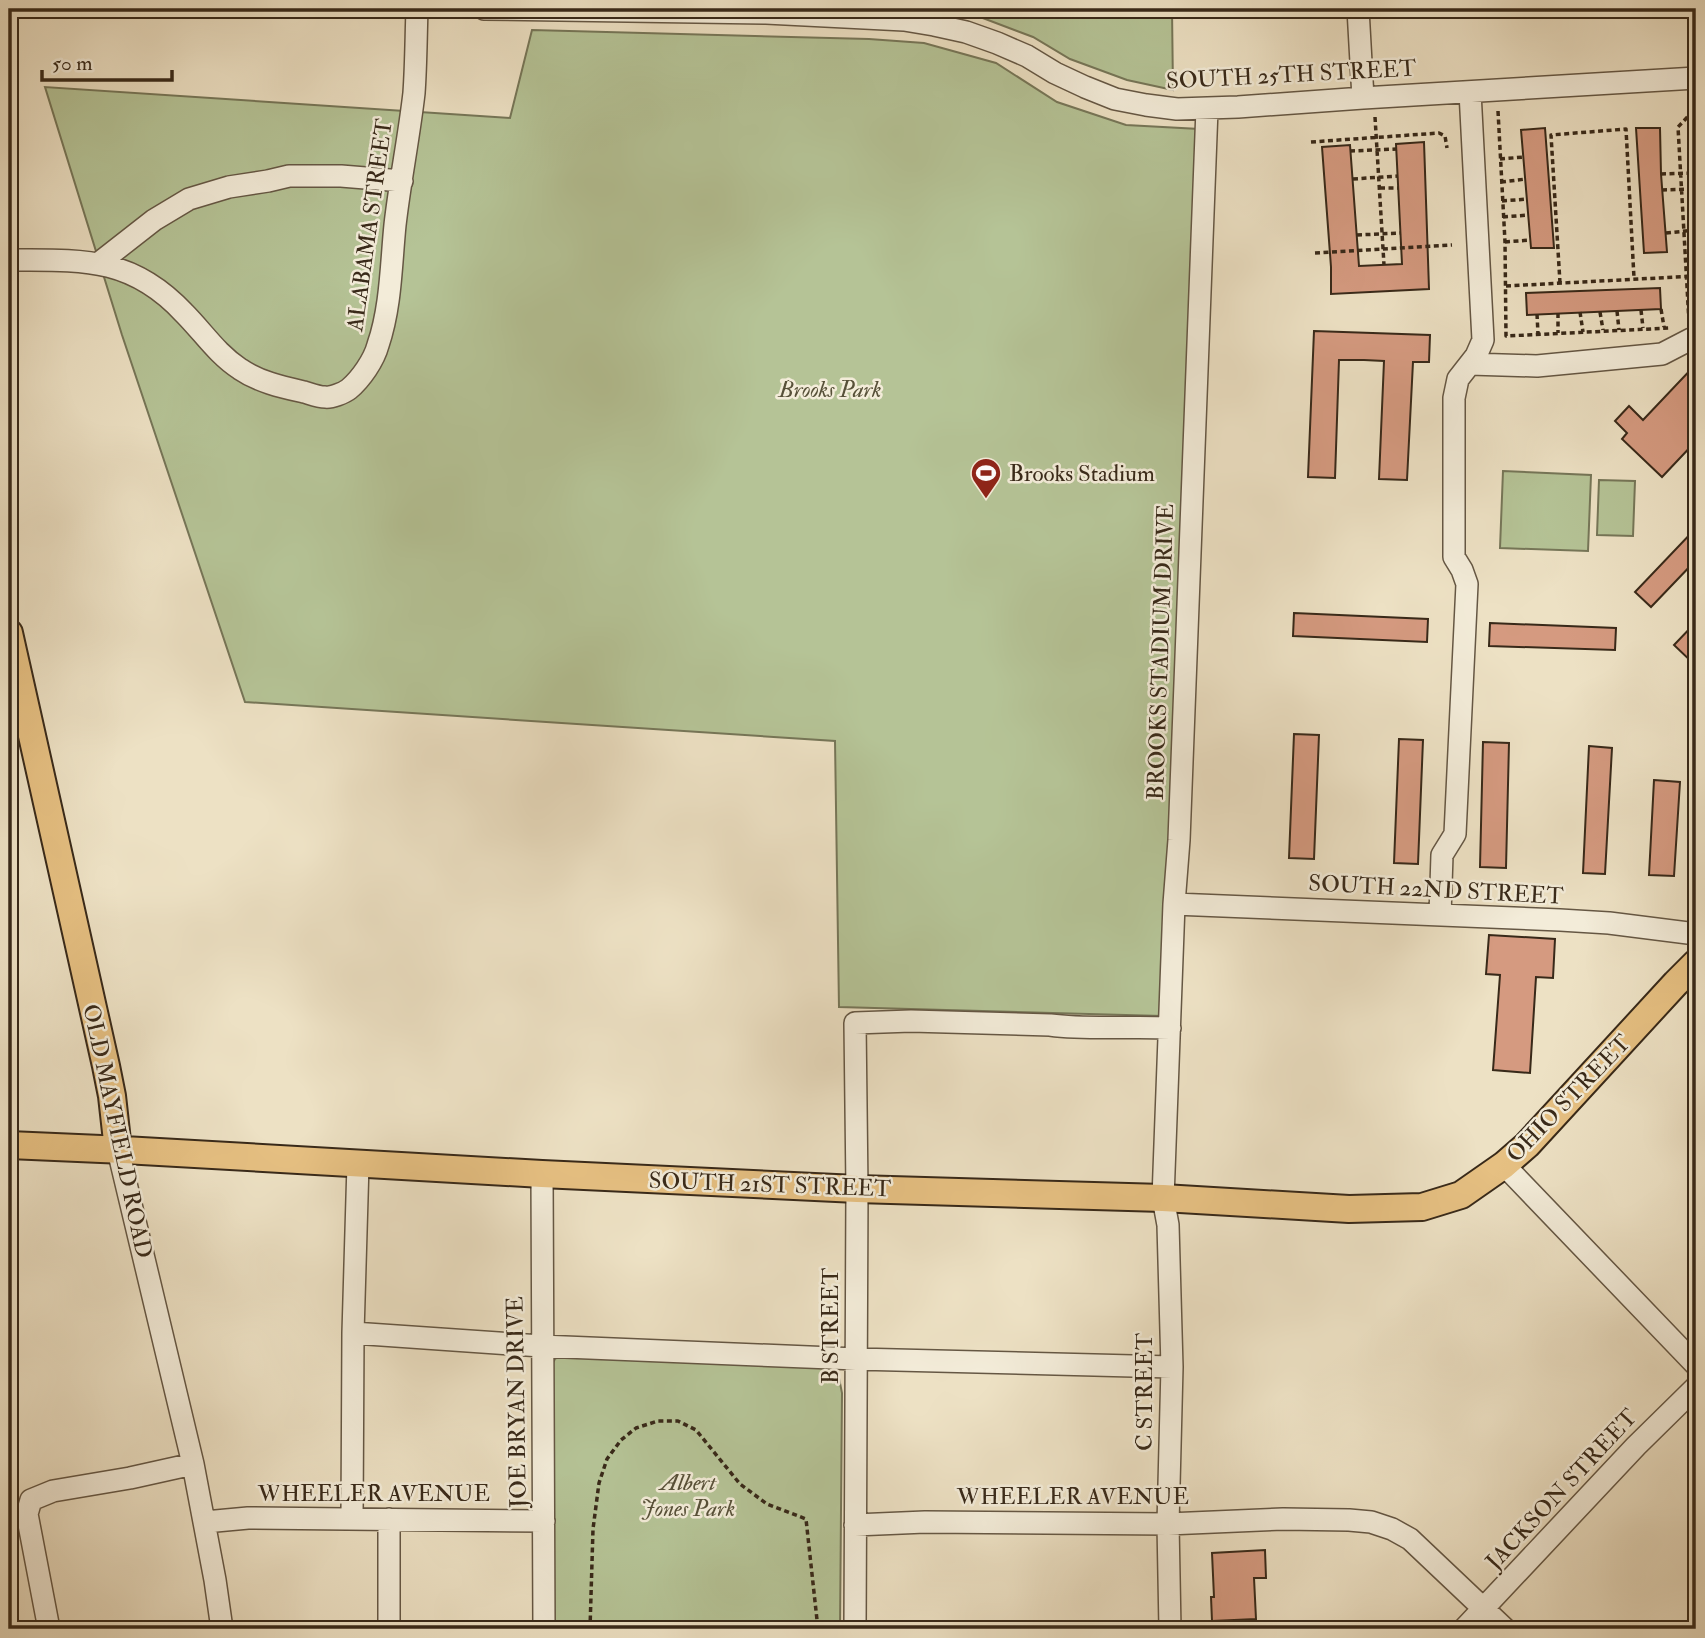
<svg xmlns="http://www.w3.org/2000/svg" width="1705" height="1638" font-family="'IM FELL Double Pica',serif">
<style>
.green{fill:#b5c396;stroke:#767658;stroke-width:2}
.building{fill:#d59a80;stroke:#382919;stroke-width:2}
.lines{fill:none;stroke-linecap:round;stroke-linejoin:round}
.minor-casing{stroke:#655744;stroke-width:24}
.major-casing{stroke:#382919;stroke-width:30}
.path{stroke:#382919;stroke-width:3.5;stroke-dasharray:5 3.5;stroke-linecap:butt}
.minor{stroke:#f3ecd9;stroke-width:21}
.major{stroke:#e6c082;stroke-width:26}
.labels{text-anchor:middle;stroke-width:5;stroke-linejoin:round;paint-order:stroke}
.street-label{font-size:23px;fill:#382919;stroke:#f3ecd9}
.park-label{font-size:23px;font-style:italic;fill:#575038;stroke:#f3ecd9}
.poi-label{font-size:23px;fill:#382919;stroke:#f3ecd9;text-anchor:start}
</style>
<rect width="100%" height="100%" fill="#ede1c4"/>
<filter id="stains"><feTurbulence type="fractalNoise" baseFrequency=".00286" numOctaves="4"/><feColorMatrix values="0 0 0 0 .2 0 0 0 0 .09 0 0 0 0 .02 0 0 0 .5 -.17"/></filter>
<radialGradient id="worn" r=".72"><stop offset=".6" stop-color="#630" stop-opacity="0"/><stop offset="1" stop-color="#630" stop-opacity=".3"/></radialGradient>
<path class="green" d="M959,9H1172L1173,90L1127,80L1070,59L1033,37Z
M532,30L869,39L924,43L996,63L1057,102L1126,125L1199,129L1162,1016L839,1007L835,741L245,702L122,335L45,87L510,118Z
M1503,471L1591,475L1588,551L1500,548Z
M1599,480L1635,481L1633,536L1597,535Z
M563,1354L813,1366L830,1369L838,1373L842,1393L840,1629H554L551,1366L555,1359Z"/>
<path class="building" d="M1545,128L1554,248H1531L1521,130Z
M1636,128H1660L1661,174L1667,252L1644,253Z
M1424,142L1429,289L1331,294V267L1322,147L1350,145L1359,266L1402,264L1396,144Z
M1660,288L1661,309L1527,315L1526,293Z
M1314,331L1430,335L1429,362H1413L1407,480L1379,479L1384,361L1364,360H1339L1335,478L1308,477Z
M1696,364V441L1662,477L1622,439L1627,433L1615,421L1629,406L1643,420Z
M1696,528V560L1651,607L1635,592Z
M1294,613L1428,619L1427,642L1293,636Z
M1696,622V666L1674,645Z
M1490,623L1616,628L1615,650L1489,646Z
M1294,734L1319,735L1314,859L1289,858Z
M1399,739L1423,740L1418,864L1394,863Z
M1483,742L1509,743L1506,868L1480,867Z
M1589,746L1612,748L1605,874L1583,873Z
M1654,780L1680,782L1674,876L1649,875Z
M1489,935L1555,939L1553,978L1536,977L1530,1073L1493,1070L1500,975L1486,974Z
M1265,1550L1266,1578H1254L1256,1619L1212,1621L1211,1597H1214L1212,1553Z"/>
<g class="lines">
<g class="minor-casing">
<path id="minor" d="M484,9L766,13L904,20L934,25L966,32L997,43L1027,56L1055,73L1085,87L1115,99L1146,105L1177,109L1238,107L1363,98L1696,78
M1358,9L1363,98
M9,260C81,260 131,256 184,313C203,332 217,354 240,369C259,382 282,387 304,392C311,394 318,397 325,397C331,398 344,393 349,389C361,379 374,360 378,345C391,307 391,265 395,225C400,181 409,137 414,93C416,65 416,37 417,9
M99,263L154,220L189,199L229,187L268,181L289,176H341L402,181
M1470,364L1537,366L1662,354L1691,339L1696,338
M1174,904L1560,920L1609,923L1696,934
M1440,915L1442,855L1455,834L1467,584L1462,570L1454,557V398L1458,379L1476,356L1483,340L1470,92
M118,1150L193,1464L215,1580L222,1629
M1504,1165L1696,1365
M542,1174L544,1629
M353,1333L541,1346L856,1359L1172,1367
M352,1519L353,1333L358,1164
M389,1519V1629
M205,1522L248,1518L544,1521
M855,1525L925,1522L1168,1524L1283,1519L1349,1520L1371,1522L1392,1529L1410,1539L1505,1629
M49,1629L27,1514L31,1500L53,1491L130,1478L193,1464
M855,1629L857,1189L855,1023L911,1021L1050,1025C1089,1030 1130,1026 1170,1028
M1170,1629L1168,1524L1172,1367L1168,1225L1163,1198L1174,904L1179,840L1207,109
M1464,1629L1636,1446L1696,1387"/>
</g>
<g class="major-casing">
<path id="major" d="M9,633L106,1066L112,1096L118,1150
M9,1145L124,1150L542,1174L857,1189L1163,1198L1349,1209L1422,1207L1461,1195L1504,1165L1527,1145L1676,983L1696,963"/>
</g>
<path class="path" d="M1498,111L1505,242L1506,336L1670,328
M1375,117L1384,265
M1311,142L1439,133L1445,136L1447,148
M1350,151L1397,149
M1500,159L1524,157
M1661,174L1696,173
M1353,179L1398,176
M1501,182L1526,179
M1380,188H1398
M1662,190L1696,189
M1502,201L1527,199
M1503,217L1528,215
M1666,233L1696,230
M1357,235L1401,233
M1505,242L1530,240
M1315,253L1452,245
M1560,283L1551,135L1626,129L1634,278
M1506,286L1696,276
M1661,309L1664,327
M1641,310L1643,328
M1617,311L1619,330
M1580,312L1583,332
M1600,312L1603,330
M1558,313V333
M1537,314L1538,334
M1689,322L1678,127L1696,108
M590,1629L593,1529L599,1483L607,1459L621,1440L636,1428L658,1421H678L696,1430L740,1484L767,1504L806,1519L818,1629"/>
<use href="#minor" class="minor"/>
<use href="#major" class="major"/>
</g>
<defs>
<g id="stadium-pin" transform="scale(1.575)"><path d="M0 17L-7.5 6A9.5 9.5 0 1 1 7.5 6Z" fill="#8f2418" stroke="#f3ecd9"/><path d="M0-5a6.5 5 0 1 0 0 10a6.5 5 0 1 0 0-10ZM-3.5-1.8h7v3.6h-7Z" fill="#fff"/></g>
</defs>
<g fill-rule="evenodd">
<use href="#stadium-pin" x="986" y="473"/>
</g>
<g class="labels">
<g class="street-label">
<text transform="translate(1291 74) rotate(-3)" y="8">SOUTH 25TH STREET</text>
<text transform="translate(369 225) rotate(-82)" y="8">ALABAMA STREET</text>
<text transform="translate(1160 652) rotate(-88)" y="8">BROOKS STADIUM DRIVE</text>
<text transform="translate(1436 889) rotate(3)" y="8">SOUTH 22ND STREET</text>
<text transform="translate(1568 1098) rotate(-46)" y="8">OHIO STREET</text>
<text transform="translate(118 1131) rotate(78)" y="8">OLD MAYFIELD ROAD</text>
<text transform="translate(770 1184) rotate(2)" y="8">SOUTH 21ST STREET</text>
<text transform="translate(830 1326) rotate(-90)" y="8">B STREET</text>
<text transform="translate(1144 1392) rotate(-90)" y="8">C STREET</text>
<text transform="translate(516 1402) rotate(-91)" y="8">JOE BRYAN DRIVE</text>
<text transform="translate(1561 1489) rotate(-47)" y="8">JACKSON STREET</text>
<text x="374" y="1501">WHEELER AVENUE</text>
<text x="1073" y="1504">WHEELER AVENUE</text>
</g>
<g class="park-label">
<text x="830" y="397">Brooks Park</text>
<text x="688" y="1490">Albert<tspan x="688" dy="26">Jones Park</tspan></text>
</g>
<g class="poi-label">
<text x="1009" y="481">Brooks Stadium</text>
</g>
</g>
<rect width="1705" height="1638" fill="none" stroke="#ede1c4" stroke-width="35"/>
<rect x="10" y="10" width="1684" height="1617" fill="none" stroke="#382919" stroke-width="3.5"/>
<rect x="18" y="18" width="1670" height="1603" fill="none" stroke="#382919" stroke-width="2"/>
<path d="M42 70v10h130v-10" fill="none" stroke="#382919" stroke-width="3.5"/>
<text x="52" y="70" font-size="21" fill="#382919" stroke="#f3ecd9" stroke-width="5" paint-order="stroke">50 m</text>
<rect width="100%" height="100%" filter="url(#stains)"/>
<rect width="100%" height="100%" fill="url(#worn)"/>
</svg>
